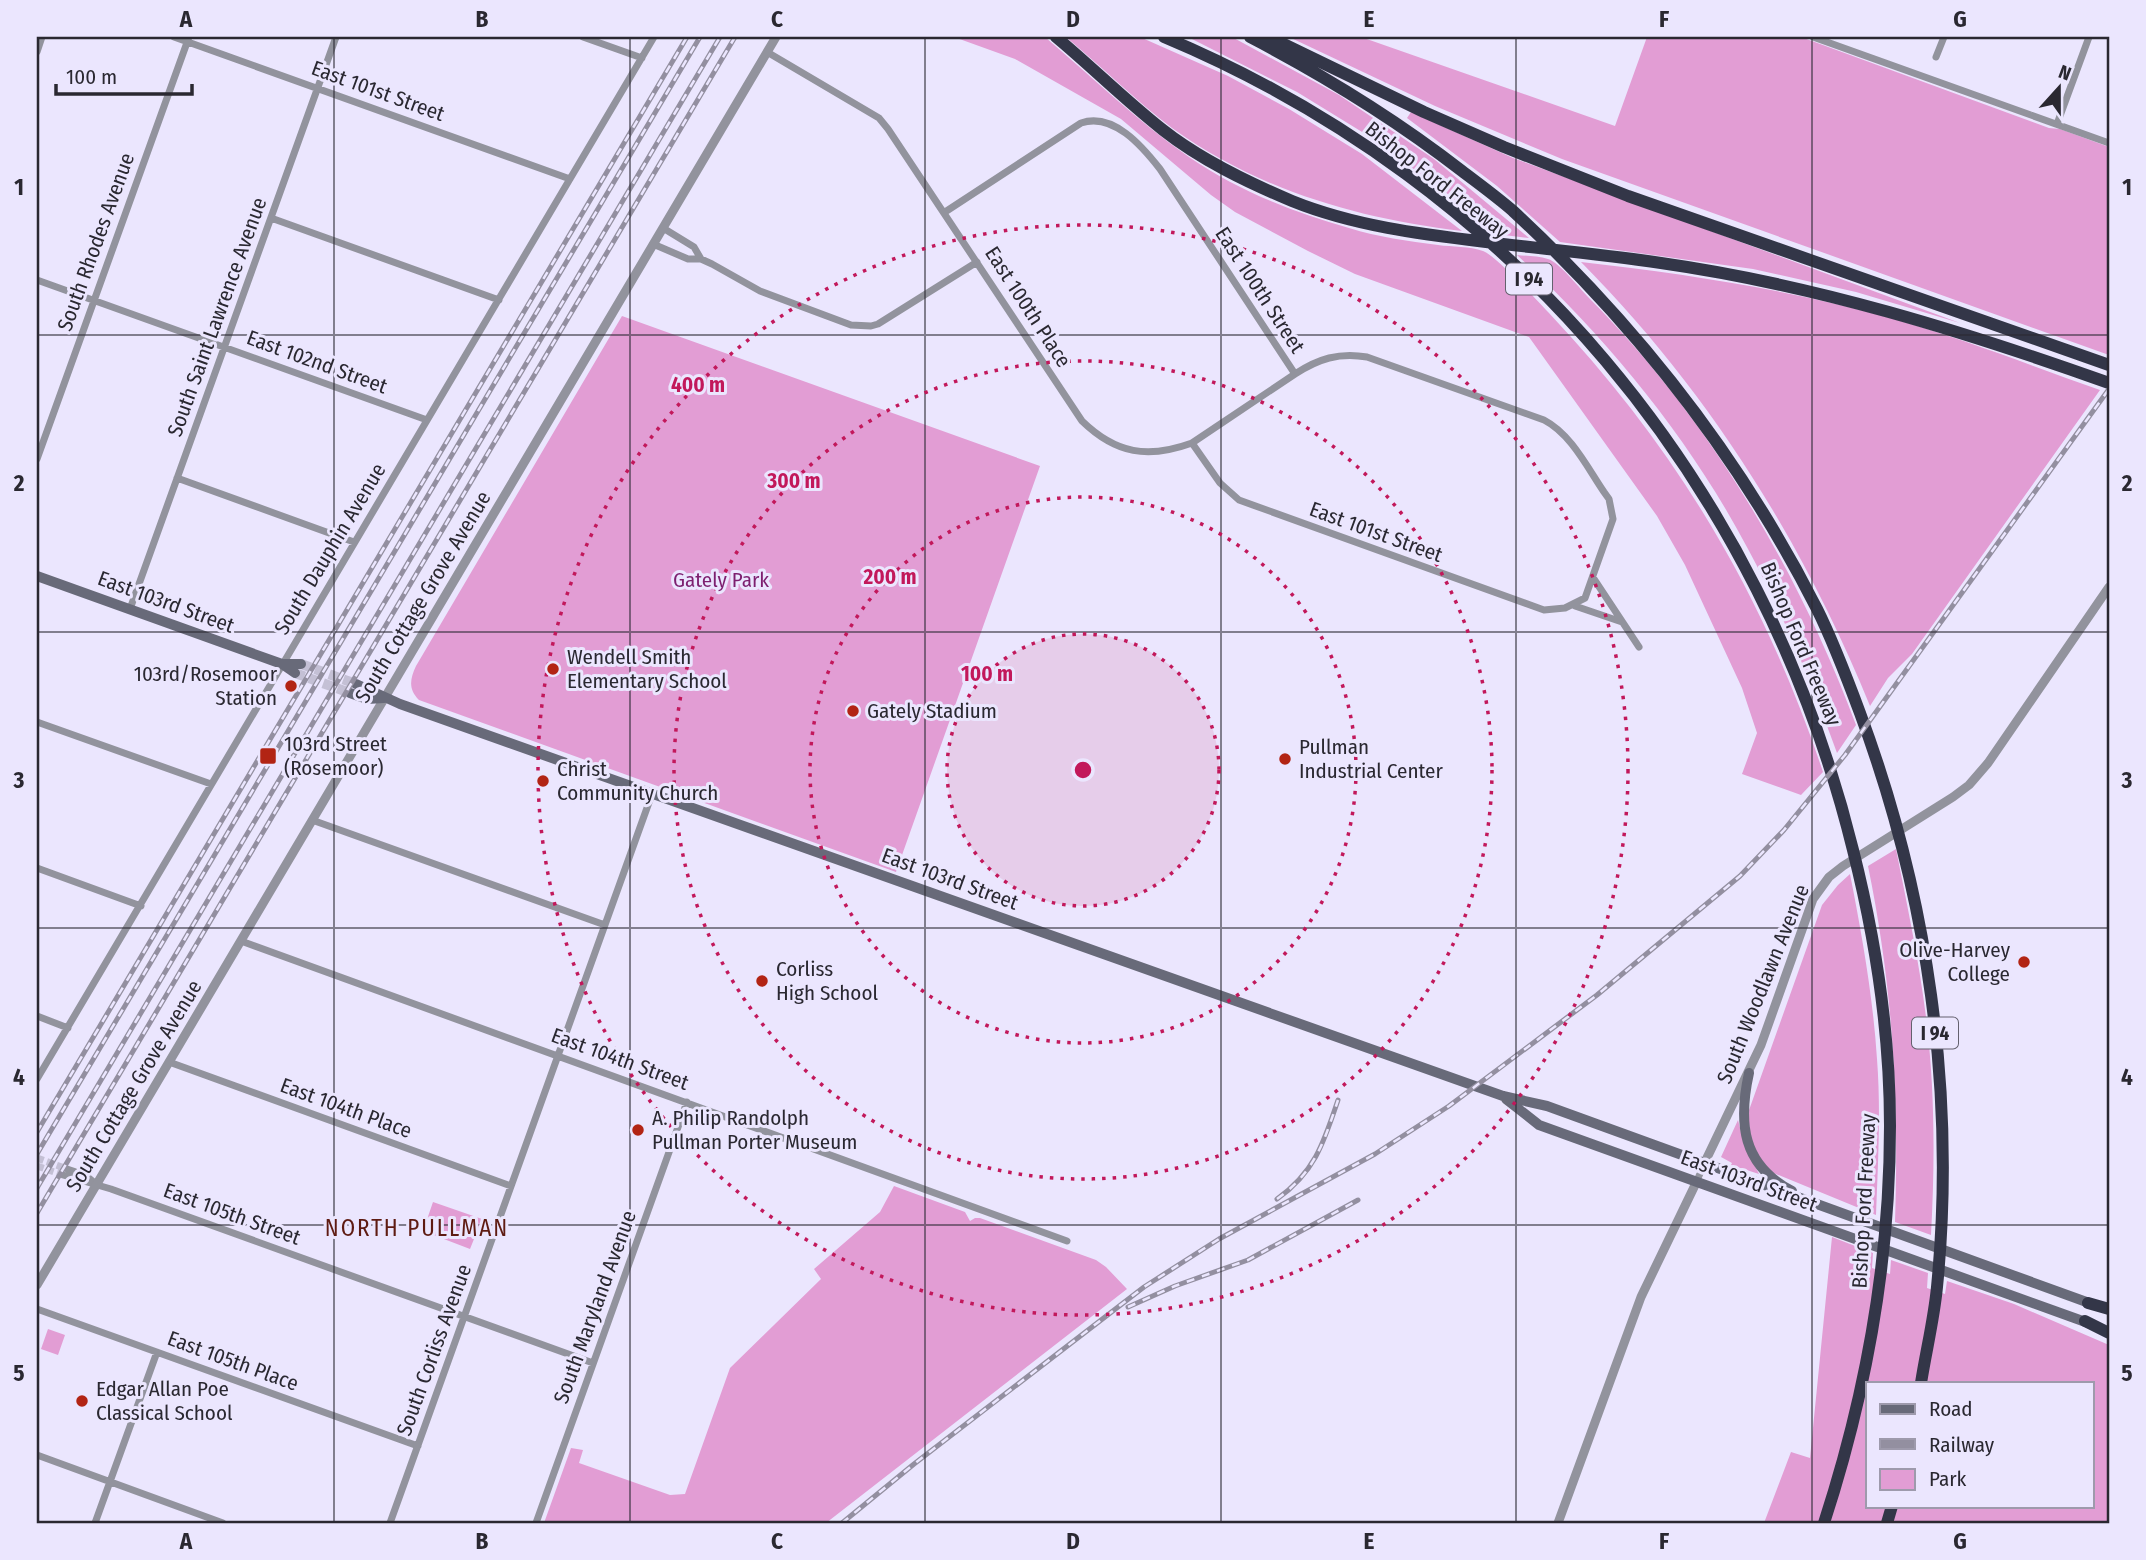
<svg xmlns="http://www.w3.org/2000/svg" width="2146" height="1560" font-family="'Fira Sans Condensed',sans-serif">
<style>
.green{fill:#e29dd4;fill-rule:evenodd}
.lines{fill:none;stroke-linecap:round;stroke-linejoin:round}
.minor-tunnel{stroke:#c4c0d5;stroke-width:7;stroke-dasharray:7 3.5;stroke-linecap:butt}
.secondary-tunnel{stroke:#c4c0d5;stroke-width:10;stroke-dasharray:10 5;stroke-linecap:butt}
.minor{stroke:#92939d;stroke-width:7}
.tertiary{stroke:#92939d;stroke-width:9}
.secondary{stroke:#686a79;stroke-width:10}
.motorway{stroke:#333648;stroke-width:12}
.rail-casing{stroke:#938fa0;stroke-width:5}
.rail{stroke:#ebe6fe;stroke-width:2.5;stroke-dasharray:8;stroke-linecap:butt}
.grid{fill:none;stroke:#2a2831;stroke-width:2;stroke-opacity:0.55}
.ring{fill:none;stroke:#c2185b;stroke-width:3.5;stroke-dasharray:3.5 7}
.poi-dot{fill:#b22414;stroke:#ebe6fe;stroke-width:2.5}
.labels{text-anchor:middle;stroke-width:6;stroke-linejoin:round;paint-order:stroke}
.shield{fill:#ebe6fe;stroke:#64616e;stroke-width:2}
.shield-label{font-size:19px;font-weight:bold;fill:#2a2831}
.street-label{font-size:21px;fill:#2a2831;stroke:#ebe6fe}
.park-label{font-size:21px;fill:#7d1f70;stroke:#ebe6fe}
.poi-label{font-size:21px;fill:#2a2831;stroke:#ebe6fe;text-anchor:start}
.neighbourhood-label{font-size:23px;letter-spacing:2px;fill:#5e1b12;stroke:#ebe6fe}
.centre{fill:#c2185b;stroke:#ebe6fe;stroke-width:3.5}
.ring-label{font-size:21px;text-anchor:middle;font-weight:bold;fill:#c2185b;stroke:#ebe6fe;stroke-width:6;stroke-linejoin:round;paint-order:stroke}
.neatline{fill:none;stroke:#2a2831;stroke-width:2.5}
.grid-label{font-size:23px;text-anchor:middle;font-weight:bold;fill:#2a2831}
</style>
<rect width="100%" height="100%" fill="#ebe6fe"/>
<path class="green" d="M954,37H1045C1092,77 1137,121 1189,157C1237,190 1292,212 1349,228C1378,237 1408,241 1438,245C1452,247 1470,246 1483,251C1495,255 1538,301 1549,313C1677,449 1764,595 1823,772L1801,795L1742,774L1757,733L1742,688L1685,565L1657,516L1529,337L1355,274L1308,251L1235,212L1211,195L1121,119L1015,59Z
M1066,37H1140L1228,76L1289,109L1362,154L1462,231C1359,219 1258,190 1172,128C1135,100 1102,67 1066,37Z
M1188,37H1232L1339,95L1434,159L1529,238L1496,234L1444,191L1367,135L1297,92Z
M1289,37H1361L1615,126L1647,37H1801L2049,128L2060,129L2109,147V355L1562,159L1435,106Z
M1411,112L1513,158L1960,323L1856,292L1753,269L1560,242L1497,186L1407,118Z
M1517,255C1527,256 1539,256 1548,259C1559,262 1581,290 1590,299C1708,418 1798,569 1856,725L1837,753C1812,684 1783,614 1748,549C1690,439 1608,339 1517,255Z
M1581,262C1687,274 1791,290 1894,319C1964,339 2032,366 2100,390L1912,654L1888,678L1870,706C1803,541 1707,389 1581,262Z
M622,316L1040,466L896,872L419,700C408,689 410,679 416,666Z
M1896,849C1907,905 1919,960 1926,1017C1935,1089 1935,1162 1931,1235L1895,1222C1899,1097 1893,988 1868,866Z
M1850,874C1862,935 1873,997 1877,1059C1881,1111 1878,1163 1876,1215L1771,1172L1758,1158L1751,1141L1748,1113L1822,905L1838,885Z
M1738,1120L1744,1144L1759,1174L1731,1165L1732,1163L1721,1157Z
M894,1186L965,1212L970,1221L975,1218H980L1096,1260L1106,1267L1127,1289L826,1523H544L571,1448L583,1450L579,1463L670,1495L685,1494L730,1368L821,1279L814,1269L880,1212Z
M433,1202L482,1219L470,1249L423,1231Z
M1832,1237L1873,1253L1872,1268L1890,1274L1891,1260L1928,1273L1927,1288L1945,1294L1947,1281L2014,1304L2109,1345V1523H1764L1791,1452L1810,1458ZM1868,1383H2092V1506H1868Z
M48,1329L65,1335L58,1355L41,1349Z"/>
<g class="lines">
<path class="minor-tunnel" d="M37,1158L67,1169
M37,1166L63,1175"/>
<path class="secondary-tunnel" d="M301,664L356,684
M295,673L350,693"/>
<path class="minor" d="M174,37L570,179
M583,37L642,58
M1813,37L2109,143
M37,52L42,37
M767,52L879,118L888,129L1082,421C1116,454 1148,459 1192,443L1295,374
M1936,57L1944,37
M2057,124L2089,37
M945,212L1081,123C1113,112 1142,146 1160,169L1295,374C1318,359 1339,352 1367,357L1544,420C1571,434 1587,467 1604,492L1609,499L1613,519L1585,598L1565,608L1544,610L1239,500L1220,483L1192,443
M271,218L499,300
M663,228L694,247L701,259
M653,244L688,259H701L712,264L760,291L851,325L871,326L878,324L977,262
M37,280L427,420
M37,459L189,37
M177,478L354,542
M1594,579L1639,647
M1575,606L1622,622
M130,609L336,37
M37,722L211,784
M312,820L605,925
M37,868L141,906
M241,941L1067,1241
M37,1016L68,1028
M169,1062L511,1186
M37,1079L654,37
M67,1169L85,1175L96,1184
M63,1175L111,1189L593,1363
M1696,1183L1704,1164
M37,1309L418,1446
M37,1455L223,1523
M95,1523L157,1352
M390,1523L652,794
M536,1523L687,1102"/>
<path class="tertiary" d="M1704,1164L1761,1045L1813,899L1829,877L1843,866L1953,797L1969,785L1988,763L2109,587
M37,1285L776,37
M1558,1523L1641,1297L1696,1183"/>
<path class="secondary" d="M37,576L282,664L295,673
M283,664H301
M356,684L400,704L1503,1096L1547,1106L2092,1304
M350,693L367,699L384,698
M1749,1073C1738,1123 1742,1165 1792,1191
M1506,1099L1539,1125L2091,1324"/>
<path class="motorway" d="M1056,37C1092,67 1126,101 1163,130C1201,160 1247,182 1292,201C1354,226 1420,234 1486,242C1544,249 1603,254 1661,263C1815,285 1963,331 2109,383
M1164,37C1513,183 1763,484 1853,850C1876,941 1890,1032 1890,1126C1890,1262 1866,1394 1824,1523
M1250,37C1325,76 1395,119 1462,171C1479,184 1497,197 1513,211C1636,325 1741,459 1817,609C1834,643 1847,678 1860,713C1928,896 1956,1093 1937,1287C1934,1319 1926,1351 1921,1383
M1269,37L1424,112L1504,147L1628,196L2109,365
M2088,1303L2109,1309
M2085,1321L2109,1333
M1887,1523L1892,1506"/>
<g class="rail-casing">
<path id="rail" d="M37,1132L687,37
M37,1154L700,37
M37,1188L720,37
M1277,1199C1315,1172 1324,1142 1338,1100
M37,1213L735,37
M1128,1307L1175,1286L1248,1260L1358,1200
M842,1523L914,1464L1144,1287L1219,1239L1375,1154L1449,1106L1597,995L1740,876L1784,830L1845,755L2109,389"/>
</g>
<use href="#rail" class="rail"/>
</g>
<path class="grid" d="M334,37V1523M630,37V1523M925,37V1523M1221,37V1523M1516,37V1523M1812,37V1523M37,335H2109M37,632H2109M37,928H2109M37,1225H2109"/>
<circle cx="1083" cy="770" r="136" fill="#c2185b" fill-opacity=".12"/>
<g class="ring">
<circle cx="1083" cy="770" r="136"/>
<circle cx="1083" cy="770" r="273"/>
<circle cx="1083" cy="770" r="409"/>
<circle cx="1083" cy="770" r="545"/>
</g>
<g class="poi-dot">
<circle cx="553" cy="669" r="7"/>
<circle cx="291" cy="686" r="7"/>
<circle cx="853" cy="711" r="7"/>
<rect x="259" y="747" width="18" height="18" rx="3.5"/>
<circle cx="1285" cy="759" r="7"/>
<circle cx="543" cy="781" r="7"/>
<circle cx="2024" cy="962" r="7"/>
<circle cx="762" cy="981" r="7"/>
<circle cx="638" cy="1130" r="7"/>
<circle cx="82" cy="1401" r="7"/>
</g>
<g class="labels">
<g class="shield">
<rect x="1506" y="263.5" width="46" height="31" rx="5"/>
<rect x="1912" y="1017.5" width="46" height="31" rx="5"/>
</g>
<g class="shield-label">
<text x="1529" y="286">I 94</text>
<text x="1935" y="1040">I 94</text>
</g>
<g class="street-label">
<text transform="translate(378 91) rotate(20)" y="7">East 101st Street</text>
<text transform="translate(1437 180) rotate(38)" y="7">Bishop Ford Freeway</text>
<text transform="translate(96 242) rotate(-70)" y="7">South Rhodes Avenue</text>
<text transform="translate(1260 290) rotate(57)" y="7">East 100th Street</text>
<text transform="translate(1028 307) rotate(57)" y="7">East 100th Place</text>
<text transform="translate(217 317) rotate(-70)" y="7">South Saint Lawrence Avenue</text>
<text transform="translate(317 362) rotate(20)" y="7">East 102nd Street</text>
<text transform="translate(1376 532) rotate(20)" y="7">East 101st Street</text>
<text transform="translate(330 549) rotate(-59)" y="7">South Dauphin Avenue</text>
<text transform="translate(423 597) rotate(-59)" y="7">South Cottage Grove Avenue</text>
<text transform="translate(166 602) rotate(20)" y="7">East 103rd Street</text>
<text transform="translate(1801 644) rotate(67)" y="7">Bishop Ford Freeway</text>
<text transform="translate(950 879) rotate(20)" y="7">East 103rd Street</text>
<text transform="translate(1763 984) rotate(-68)" y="7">South Woodlawn Avenue</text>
<text transform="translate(620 1059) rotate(20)" y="7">East 104th Street</text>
<text transform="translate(134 1086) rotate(-59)" y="7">South Cottage Grove Avenue</text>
<text transform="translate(346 1108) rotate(20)" y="7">East 104th Place</text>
<text transform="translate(1749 1181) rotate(20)" y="7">East 103rd Street</text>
<text transform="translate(1864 1201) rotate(-87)" y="7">Bishop Ford Freeway</text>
<text transform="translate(232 1214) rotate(20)" y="7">East 105th Street</text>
<text transform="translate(595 1307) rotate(-70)" y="7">South Maryland Avenue</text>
<text transform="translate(434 1350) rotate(-70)" y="7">South Corliss Avenue</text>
<text transform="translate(233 1361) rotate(20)" y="7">East 105th Place</text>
</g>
<g class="park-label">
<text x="721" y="587">Gately Park</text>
</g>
<g class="poi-label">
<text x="567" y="664">Wendell Smith<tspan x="567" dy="24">Elementary School</tspan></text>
<text x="277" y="681" text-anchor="end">103rd/Rosemoor<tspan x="277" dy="24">Station</tspan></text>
<text x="867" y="718">Gately Stadium</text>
<text x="284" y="751">103rd Street<tspan x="284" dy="24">(Rosemoor)</tspan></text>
<text x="1299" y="754">Pullman<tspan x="1299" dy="24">Industrial Center</tspan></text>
<text x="557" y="776">Christ<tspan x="557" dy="24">Community Church</tspan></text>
<text x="2010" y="957" text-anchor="end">Olive-Harvey<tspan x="2010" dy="24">College</tspan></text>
<text x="776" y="976">Corliss<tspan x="776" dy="24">High School</tspan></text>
<text x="652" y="1125">A. Philip Randolph<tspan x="652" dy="24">Pullman Porter Museum</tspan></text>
<text x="96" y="1396">Edgar Allan Poe<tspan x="96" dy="24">Classical School</tspan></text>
</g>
<g class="neighbourhood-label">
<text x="417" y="1236">NORTH PULLMAN</text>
</g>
</g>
<circle cx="1083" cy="770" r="10" class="centre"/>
<g class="ring-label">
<text x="698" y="392">400 m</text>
<text x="794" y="488">300 m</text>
<text x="890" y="584">200 m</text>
<text x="987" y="681">100 m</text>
</g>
<rect width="2146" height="1560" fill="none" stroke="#ebe6fe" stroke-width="77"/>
<rect x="1866" y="1382" width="228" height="126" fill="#ebe6fe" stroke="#9e9aac" stroke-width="2"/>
<rect x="1880" y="1404" width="35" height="10" fill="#686a79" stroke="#9e9aac" stroke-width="2"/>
<text x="1929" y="1416" font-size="21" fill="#2a2831">Road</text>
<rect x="1880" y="1439" width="35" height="10" fill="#938fa0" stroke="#9e9aac" stroke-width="2"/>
<text x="1929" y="1452" font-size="21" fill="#2a2831">Railway</text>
<rect x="1880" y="1469" width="35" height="21" fill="#e29dd4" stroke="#9e9aac" stroke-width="2"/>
<text x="1929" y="1486" font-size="21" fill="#2a2831">Park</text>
<g transform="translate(2059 88) rotate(21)" stroke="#ebe6fe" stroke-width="5" paint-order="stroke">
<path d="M0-5L12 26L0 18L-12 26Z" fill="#2a2831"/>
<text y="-10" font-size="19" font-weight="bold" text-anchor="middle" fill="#2a2831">N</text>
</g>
<path d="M56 84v10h136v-10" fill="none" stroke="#2a2831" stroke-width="3.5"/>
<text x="66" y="84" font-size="21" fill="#2a2831" stroke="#ebe6fe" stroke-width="5" paint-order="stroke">100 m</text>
<rect x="38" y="38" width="2070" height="1484" class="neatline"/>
<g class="grid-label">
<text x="186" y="27">A</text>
<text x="482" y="27">B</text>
<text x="777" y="27">C</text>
<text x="1073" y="27">D</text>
<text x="1369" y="27">E</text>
<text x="1664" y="27">F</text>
<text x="1960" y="27">G</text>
<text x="19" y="195">1</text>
<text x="2127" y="195">1</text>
<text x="19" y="491">2</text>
<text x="2127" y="491">2</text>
<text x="19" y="788">3</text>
<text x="2127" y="788">3</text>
<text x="19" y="1085">4</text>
<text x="2127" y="1085">4</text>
<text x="19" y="1381">5</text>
<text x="2127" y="1381">5</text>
<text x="186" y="1549">A</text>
<text x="482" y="1549">B</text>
<text x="777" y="1549">C</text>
<text x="1073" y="1549">D</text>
<text x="1369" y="1549">E</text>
<text x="1664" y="1549">F</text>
<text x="1960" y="1549">G</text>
</g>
</svg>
